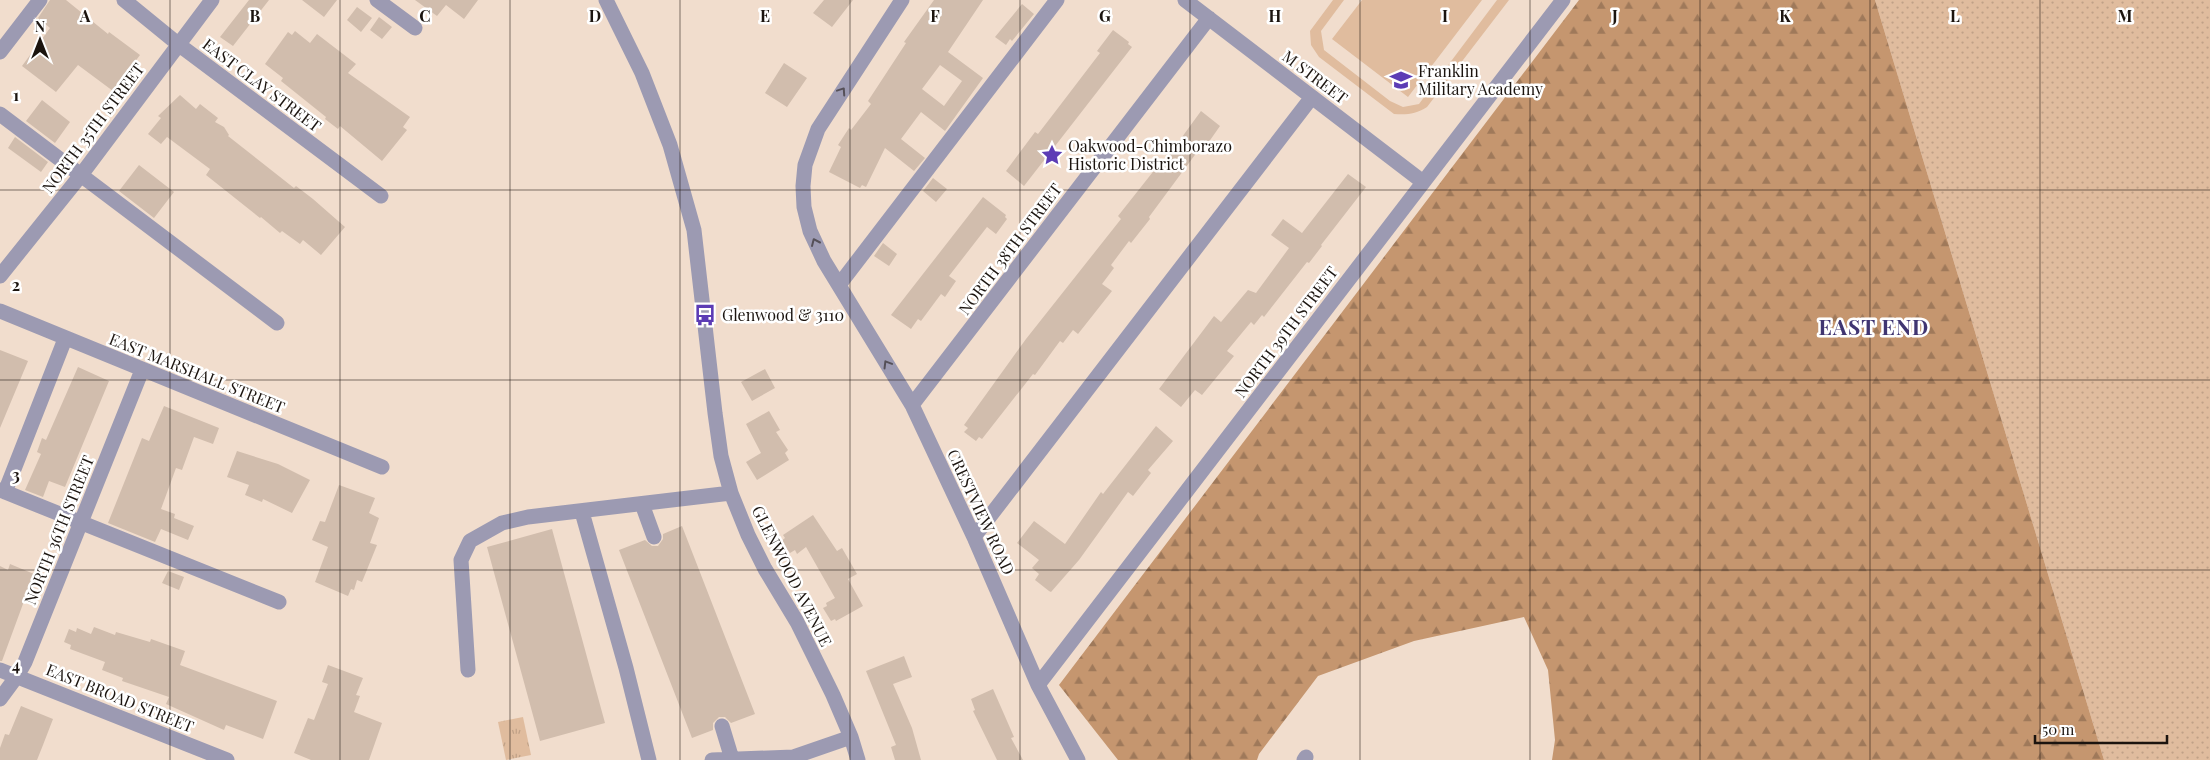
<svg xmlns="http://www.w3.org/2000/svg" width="2210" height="760" font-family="'Playfair Display',serif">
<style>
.grass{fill:url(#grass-dots)}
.forest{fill:url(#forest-firs)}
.park{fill:url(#park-tufts)}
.pitch{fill:#e0bc9e}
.building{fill:#d1bdad;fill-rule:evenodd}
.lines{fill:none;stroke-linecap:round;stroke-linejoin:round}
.minor{stroke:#9c9ab2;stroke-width:15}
.oneway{stroke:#555058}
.grid{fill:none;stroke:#1b140f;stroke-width:1;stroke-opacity:0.55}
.labels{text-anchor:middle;stroke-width:5;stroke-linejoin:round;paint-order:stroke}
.poi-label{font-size:16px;fill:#1b140f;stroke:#fff;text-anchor:start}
.street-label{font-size:16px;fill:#1b140f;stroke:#fff}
.district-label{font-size:21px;font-weight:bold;letter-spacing:1px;fill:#403571;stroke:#fff}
.grid-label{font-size:16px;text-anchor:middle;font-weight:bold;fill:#1b140f;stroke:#fff;stroke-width:5;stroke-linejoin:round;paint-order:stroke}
</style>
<defs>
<pattern id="grass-dots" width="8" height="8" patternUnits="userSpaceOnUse" patternTransform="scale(1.25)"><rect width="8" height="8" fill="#e0bc9e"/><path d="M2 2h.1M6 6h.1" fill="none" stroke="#c0a187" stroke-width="1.8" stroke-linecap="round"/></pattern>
<pattern id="forest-firs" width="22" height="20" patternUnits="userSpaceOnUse" patternTransform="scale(1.25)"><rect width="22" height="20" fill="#c5966f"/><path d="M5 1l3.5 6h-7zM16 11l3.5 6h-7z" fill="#9f795a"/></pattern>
<pattern id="park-tufts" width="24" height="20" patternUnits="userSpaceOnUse" patternTransform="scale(1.25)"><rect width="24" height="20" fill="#e0bc9e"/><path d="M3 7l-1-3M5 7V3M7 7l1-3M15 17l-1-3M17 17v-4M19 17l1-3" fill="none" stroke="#c0a187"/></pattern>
</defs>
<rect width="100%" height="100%" fill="#f1ddcd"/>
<path class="grass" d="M1875,0H2210V760H2104Z"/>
<path class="forest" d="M1579,0H1875L2104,760H1552L1555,740L1548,670L1524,617L1414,641L1318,676L1259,754L1257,760H1118L1059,685Z"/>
<path class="park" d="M523,717L531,755L506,760L498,722Z"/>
<path class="pitch" d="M1333,0H1344L1321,31L1324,50L1390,101L1403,107L1419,104L1497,0H1509L1427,107C1416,114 1407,115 1394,114L1319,57L1311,45L1310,31Z
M1362,0H1482L1408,97L1332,39Z"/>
<path class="building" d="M50,0H66L108,34L109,32L140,55L113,91L78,65L56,92L22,66L50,28L38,18Z
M249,0H269L233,46L220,37Z
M302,0H337L324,17Z
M415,0H478L464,19L446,5L437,16Z
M824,0H853L832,27L813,13Z
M934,0H983L948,52L983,78L945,131L921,112L901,139L925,158L914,171L885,148L866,187L862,185L860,188L829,172L841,147L838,145L849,128L851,130L871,104L868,101L906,43L904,42ZM940,65L962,81L944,106L922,89Z
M1022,4L1034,14L1012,41L1010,39L1006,45L995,37Z
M357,7L372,18L361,32L347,20Z
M379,17L392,27L382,39L370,30Z
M1113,30L1129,42L1128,44L1132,47L1024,186L1006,171L1035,132L1038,134L1058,108L1100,53L1097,51Z
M295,31L310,43L317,34L356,64L348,73L410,117L403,127L407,130L382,161L340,126L338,129L325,119L326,117L281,81L283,78L265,64L288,32L292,35Z
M784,63L807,78L787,107L765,93Z
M180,95L196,109L200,104L218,118L215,122L224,127L229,135L228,136L294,188L296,186L313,199L345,227L321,255L303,240L300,244L282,231L280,233L261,217L260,218L206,175L210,169L167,137L161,144L148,134L161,118L158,116Z
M42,100L70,122L55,143L26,121Z
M1201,111L1220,126L1206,146L1203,144L1149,217L1150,219L1131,243L1129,241L1111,265L1114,268L1102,284L1112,291L1078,334L1073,330L1063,343L1060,341L1035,375L1033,374L982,439L979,437L976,441L964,432L968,428L964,425L1026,339L1121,219L1118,216L1156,168L1158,170Z
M15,137L48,162L41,172L8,148Z
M139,165L174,192L154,218L119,191Z
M1348,174L1366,187L1321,245L1322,246L1309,263L1307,262L1264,317L1262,315L1254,325L1251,322L1227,351L1234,356L1202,395L1195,390L1181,407L1159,389L1214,316L1221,322L1248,290L1256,293L1289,248L1271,235L1283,219L1302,233Z
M933,178L947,189L936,202L923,191Z
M983,197L1006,215L1005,217L1007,219L996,234L987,227L949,276L956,281L945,297L941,294L921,321L918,319L911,329L891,315Z
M883,243L897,254L889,266L874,256Z
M0,350L28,361L0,428Z
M78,367L109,381L65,487L49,481L43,497L25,490L41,454L37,452L42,438L46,440Z
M765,369L775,388L752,401L741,382Z
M164,406L219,428L213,444L194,437L182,470L176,468L161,509L175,514L174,518L194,526L188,540L161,529L155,542L108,523L142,438L149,441Z
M769,411L780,430L776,432L788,450L785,453L789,460L757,480L746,462L761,453L746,424Z
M1156,426L1173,441L1148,470L1151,473L1133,496L1128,492L1079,560L1051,592L1049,591L1035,580L1039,574L1032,568L1039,560L1017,543L1034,521L1065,544L1101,492L1103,494Z
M237,451L278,464L310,480L292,513L263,499L262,502L245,495L249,485L227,477Z
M339,485L375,498L369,513L379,518L370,543L377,545L362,582L357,580L354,590L351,589L348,596L315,582L328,547L312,540L320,521L325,522Z
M813,515L837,551L842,548L857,574L848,579L863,606L836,621L835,619L831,621L823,608L827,606L826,603L835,598L806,547L797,554L795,550L790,553L781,541L785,538L783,535Z
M682,526L755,714L731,723L725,717H719L713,723V730L692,738L619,550L645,540L652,546H658L663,539V534Z
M552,529L605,723L540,741L487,547Z
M10,564L34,574L2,661H0V566L8,570Z
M168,571L184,577L179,590L162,583Z
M94,627L115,635L116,632L150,642L151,639L185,651L180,665L277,701L263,739L226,725L224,730L166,704L169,697L122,681L123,678L102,670L105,662L70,649L71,645L64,642L69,629L76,632L77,628L91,634Z
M904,656L912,677L893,684L912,728L921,760H895L891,747L896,745L866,671Z
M328,665L363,678L356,695L360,696L354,712L382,723L369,760H311L294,753L308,718L314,720L328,684L322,682Z
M993,689L1014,737L1011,738L1023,760H997L973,711L975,710L971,699Z
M21,706L53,719L43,745L37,760H0V748L5,734L9,735Z"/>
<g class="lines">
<path class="minor" d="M124,0L178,44L381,196
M377,0L415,28
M606,0L642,73L670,145L694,230L715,413L721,456L731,493L748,535L765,569L797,622L833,695L851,737L858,760
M902,0L818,129L805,165L803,186L804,207L810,231L824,261L912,405L974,537L1038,685L1078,760
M1185,0L1423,182
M0,52L40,0
M0,114L277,323
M0,276L81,175L212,0
M839,285L1057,0
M0,311L382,467
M912,405L1209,18
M0,490L279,602
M5,492L65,339
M642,504L654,537
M582,512L626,668L649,760
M974,537L1312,97
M0,670L227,760
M468,670L461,560L470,541L502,523L528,517L731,493
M1038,685L1563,0
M0,699L17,676L25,662L142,370
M722,726L732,759
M712,760L793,757L851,737
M1304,760L1306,757"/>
</g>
<defs><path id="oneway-chevron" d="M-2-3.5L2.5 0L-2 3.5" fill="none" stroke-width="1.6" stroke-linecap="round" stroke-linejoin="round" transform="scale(1.25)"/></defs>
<g class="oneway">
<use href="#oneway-chevron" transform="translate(842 91) rotate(-56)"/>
<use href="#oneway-chevron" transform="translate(815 242) rotate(-114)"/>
<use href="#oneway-chevron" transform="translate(887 364) rotate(-121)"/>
</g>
<path class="grid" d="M170,0V760M340,0V760M510,0V760M680,0V760M850,0V760M1020,0V760M1190,0V760M1360,0V760M1530,0V760M1700,0V760M1870,0V760M2040,0V760M0,190H2210M0,380H2210M0,570H2210"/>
<defs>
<g id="school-bare" transform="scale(1.725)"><path d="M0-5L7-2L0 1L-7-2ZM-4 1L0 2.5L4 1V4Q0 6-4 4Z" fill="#5c3cb5" stroke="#fff" stroke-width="2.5" paint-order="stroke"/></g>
<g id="sight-bare" transform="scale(1.725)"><path d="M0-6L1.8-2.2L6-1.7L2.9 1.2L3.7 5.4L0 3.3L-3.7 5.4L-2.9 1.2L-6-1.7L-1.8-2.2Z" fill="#5c3cb5" stroke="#fff" stroke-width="2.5" paint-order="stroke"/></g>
<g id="bus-bare" transform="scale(1.725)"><path d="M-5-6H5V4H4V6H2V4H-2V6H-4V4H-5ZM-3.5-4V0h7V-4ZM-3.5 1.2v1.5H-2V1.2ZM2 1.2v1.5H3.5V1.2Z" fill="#5c3cb5" stroke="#fff" stroke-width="2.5" paint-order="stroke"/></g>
</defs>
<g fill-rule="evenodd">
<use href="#school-bare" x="1401" y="80"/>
<use href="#sight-bare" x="1052" y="155"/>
<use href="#bus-bare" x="705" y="315"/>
</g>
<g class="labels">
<g class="poi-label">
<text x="1418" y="77">Franklin<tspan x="1418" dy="18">Military Academy</tspan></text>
<text x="1068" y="152">Oakwood-Chimborazo<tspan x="1068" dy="18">Historic District</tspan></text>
<text x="722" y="321">Glenwood &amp; 3110</text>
</g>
<g class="street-label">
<text transform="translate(1315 77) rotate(37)" y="6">M STREET</text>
<text transform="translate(262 85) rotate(37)" y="6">EAST CLAY STREET</text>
<text transform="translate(93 128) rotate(-53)" y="6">NORTH 35TH STREET</text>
<text transform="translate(1010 249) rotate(-53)" y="6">NORTH 38TH STREET</text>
<text transform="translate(1286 332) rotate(-53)" y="6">NORTH 39TH STREET</text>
<text transform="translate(197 373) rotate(22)" y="6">EAST MARSHALL STREET</text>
<text transform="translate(981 512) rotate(65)" y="6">CRESTVIEW ROAD</text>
<text transform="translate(59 530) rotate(-68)" y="6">NORTH 36TH STREET</text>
<text transform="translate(792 576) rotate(63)" y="6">GLENWOOD AVENUE</text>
<text transform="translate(120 698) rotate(22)" y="6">EAST BROAD STREET</text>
</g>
<g class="district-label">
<text x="1874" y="335">EAST END</text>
</g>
</g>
<g class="grid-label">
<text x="85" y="22">A</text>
<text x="255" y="22">B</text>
<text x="425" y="22">C</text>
<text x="595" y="22">D</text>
<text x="765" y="22">E</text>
<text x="935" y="22">F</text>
<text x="1105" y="22">G</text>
<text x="1275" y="22">H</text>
<text x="1445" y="22">I</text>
<text x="1615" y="22">J</text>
<text x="1785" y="22">K</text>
<text x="1955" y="22">L</text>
<text x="2125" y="22">M</text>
<text x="16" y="101">1</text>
<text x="16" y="291">2</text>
<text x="16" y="481">3</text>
<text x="16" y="671">4</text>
</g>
<g transform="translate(40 40)" stroke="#ffffff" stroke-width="4" paint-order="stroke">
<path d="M0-4L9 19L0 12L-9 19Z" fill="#1b140f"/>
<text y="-8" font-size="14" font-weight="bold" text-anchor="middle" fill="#1b140f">N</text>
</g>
<path d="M2035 735v8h132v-8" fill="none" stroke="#1b140f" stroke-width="2.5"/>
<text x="2042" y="735" font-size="15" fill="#1b140f" stroke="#ffffff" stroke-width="4" paint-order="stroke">50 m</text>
</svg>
